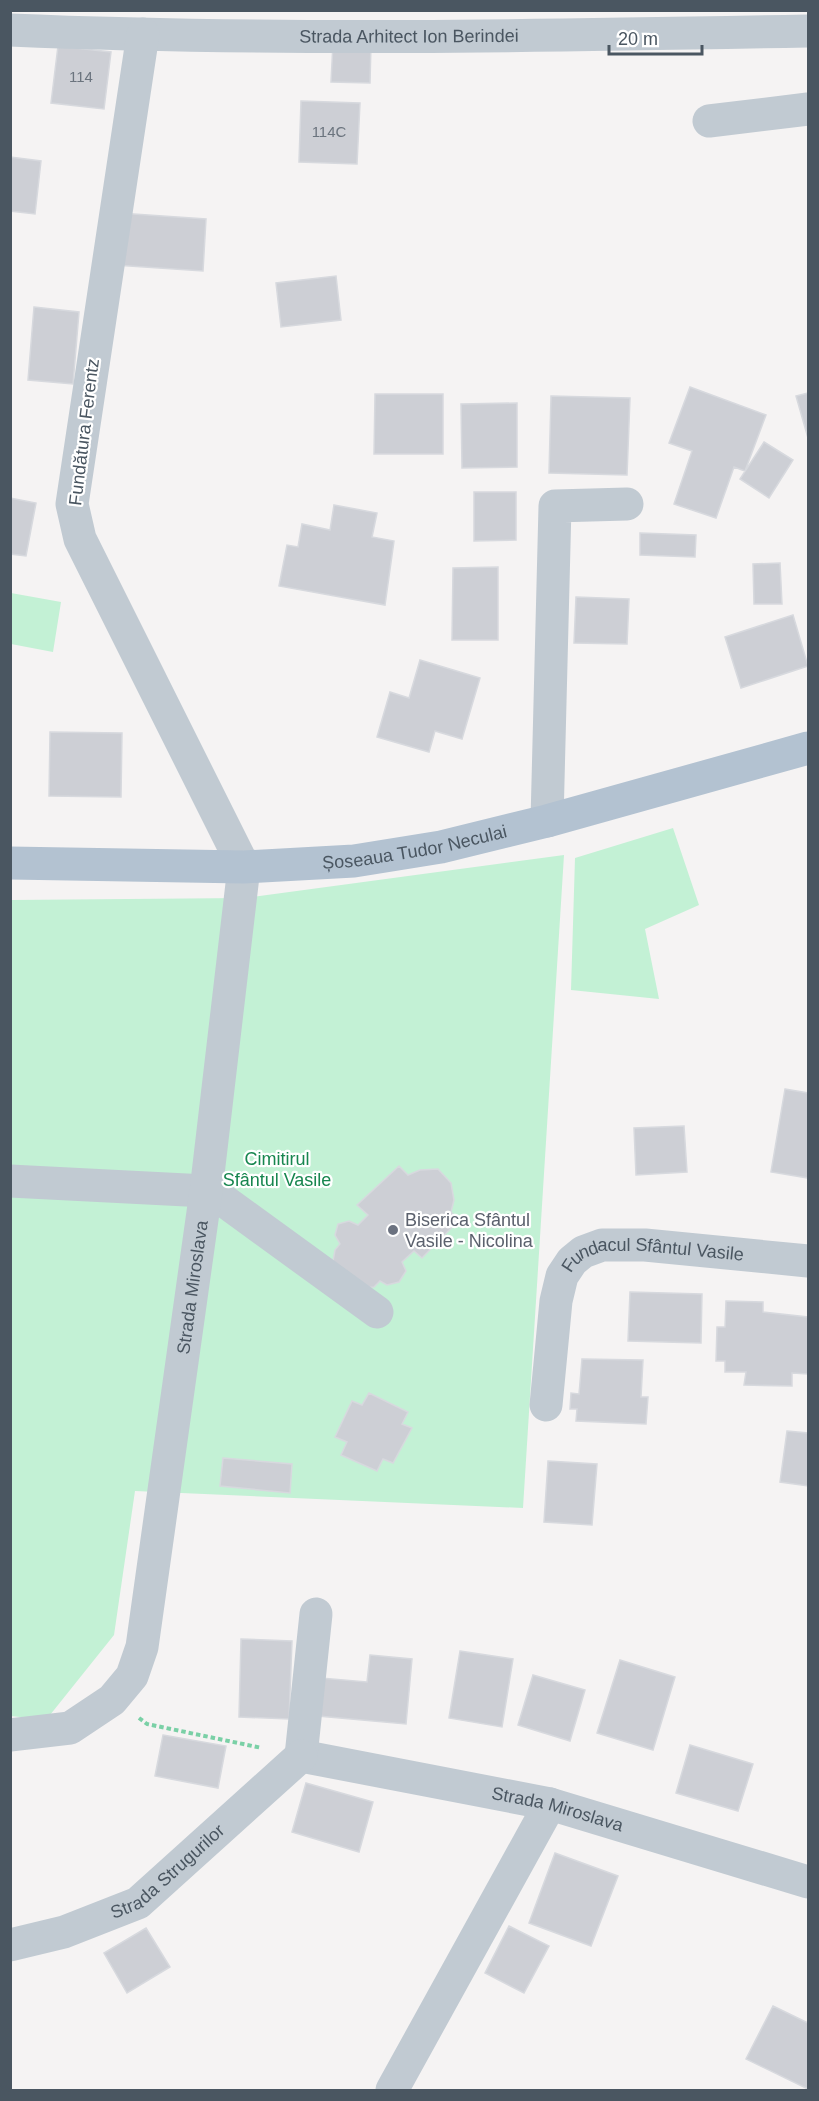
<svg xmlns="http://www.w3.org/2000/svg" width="819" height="2101" font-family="Arial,sans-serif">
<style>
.green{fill:#c3f1d5}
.building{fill:#cdcfd5;stroke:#d7d9de;stroke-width:1.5}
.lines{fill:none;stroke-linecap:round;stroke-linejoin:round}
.path{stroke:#7ad0a6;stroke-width:4;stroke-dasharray:4.5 3;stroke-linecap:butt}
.minor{stroke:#c1cad2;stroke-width:33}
.major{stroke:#b3c2d1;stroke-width:33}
.worship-dot{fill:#6b7280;stroke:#fff;stroke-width:2}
.labels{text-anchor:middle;stroke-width:4.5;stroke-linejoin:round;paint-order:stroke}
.number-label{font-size:15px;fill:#6b747e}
.street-label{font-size:18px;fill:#4a5661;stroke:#fff}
.park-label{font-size:18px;fill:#17864f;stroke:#fff}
.worship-label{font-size:18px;fill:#5b616d;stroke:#fff;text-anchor:start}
</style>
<rect width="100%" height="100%" fill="#f5f3f3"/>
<path class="green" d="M11,593L61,602L53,652L11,644Z
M673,828L699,905L645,929L659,999L571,990L575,858Z
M564,855L523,1508L135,1491L114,1635L46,1720L11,1716V900L244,898Z"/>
<path class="building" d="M333,43L371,44L370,83L331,82Z
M58,46L111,52L104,109L51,103Z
M301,101L360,103L357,164L299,162Z
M10,157L41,161L35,214L10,211Z
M119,213L206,219L203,271L115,265Z
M336,276L341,320L281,327L276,283Z
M34,307L79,312L73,384L28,380Z
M690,387L766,415L745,471L734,467L716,518L674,504L692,451L669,443Z
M808,393V438L796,396Z
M375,394H443V454H374Z
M551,396L630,398L627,475L549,473Z
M517,403V467L462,468L461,404Z
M764,442L793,460L769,498L740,479Z
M474,492H516V540L474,541Z
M10,498L36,503L26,556L10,554Z
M334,505L377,513L372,537L394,541L385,605L279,586L287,545L298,547L302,524L330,530Z
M640,533L696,535L695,557L640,555Z
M780,563L782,604H754L753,564Z
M498,567V640H452L453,568Z
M576,597L629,599L627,644L574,643Z
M793,615L808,666L741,688L725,637Z
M420,660L480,678L462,739L435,731L429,752L377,737L390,692L409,698Z
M50,732L122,733L121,797L49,796Z
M785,1089L808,1093V1178L771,1172Z
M684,1126L687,1172L636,1175L634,1128Z
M399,1166L408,1175L420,1170L438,1169L451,1183L454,1200L451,1212L459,1220L422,1258L414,1251L402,1262L406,1271L399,1282L387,1285L380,1281L374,1287L357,1288L333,1261L335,1250L340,1244L335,1235L338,1224L349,1221L358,1225L368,1215L357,1205Z
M630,1292L702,1294L701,1343L628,1341Z
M726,1301L763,1302V1312L808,1317V1374L792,1373V1386L744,1385L746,1372H725V1361H716L717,1327H725Z
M582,1359L643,1360L641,1397H648L646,1424L576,1421L577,1409H570L571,1393L579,1394Z
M369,1393L408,1412L402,1424L412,1428L393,1463L383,1459L377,1471L341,1455L347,1442L335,1437L352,1401L362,1405Z
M787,1431L808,1433V1486L780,1482Z
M223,1458L292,1464L290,1493L220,1486Z
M548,1461L597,1464L592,1525L544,1522Z
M241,1639L292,1641L289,1719L239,1717Z
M460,1651L513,1659L502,1727L449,1718Z
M370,1655L412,1659L406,1724L318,1716L321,1678L367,1682Z
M620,1660L675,1677L653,1750L597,1733Z
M533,1675L585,1690L570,1741L518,1725Z
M163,1735L226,1746L218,1788L155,1776Z
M690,1745L753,1764L738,1811L676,1793Z
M306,1783L373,1802L359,1852L292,1832Z
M555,1853L618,1876L591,1946L529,1923Z
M509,1926L549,1946L524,1993L485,1973Z
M146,1928L170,1967L127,1993L104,1953Z
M773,2006L808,2023V2089L746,2059Z"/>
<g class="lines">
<path class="path" d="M139,1718L147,1724L262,1748"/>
<g class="minor">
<path id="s1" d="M10,30C276,41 543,36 808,31"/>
<path d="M709,121L808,109"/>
<path d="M547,821L555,506L627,504"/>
<path d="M10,1181L206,1191L216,1195L377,1312"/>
<path id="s2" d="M546,1405L556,1301L562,1276L572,1261L583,1252L602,1245H645L808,1261"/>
<path id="s3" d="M10,1735L70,1728L112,1700L132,1676L142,1647L206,1191L244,867L80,539L72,504L143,34"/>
<path id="s4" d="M301,1756L550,1804L808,1882"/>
<path d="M301,1756L316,1614"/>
<path id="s5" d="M10,1945L64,1932L138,1903L301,1756"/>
<path d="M392,2090L550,1804"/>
</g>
<path class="major" id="s6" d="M10,863L244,867L354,861L441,847L547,821L808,748"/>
</g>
<circle class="worship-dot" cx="393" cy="1230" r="6"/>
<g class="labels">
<g class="number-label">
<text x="81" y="82">114</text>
<text x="329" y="137">114C</text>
</g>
<g class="street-label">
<text dy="6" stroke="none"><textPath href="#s1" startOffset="399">Strada Arhitect Ion Berindei</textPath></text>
<text transform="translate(84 432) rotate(-83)" y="6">Fundătura Ferentz</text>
<text dy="6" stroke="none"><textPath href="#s6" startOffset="406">Șoseaua Tudor Neculai</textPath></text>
<text dy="6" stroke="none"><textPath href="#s2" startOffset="231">Fundacul Sfântul Vasile</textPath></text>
<text dy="6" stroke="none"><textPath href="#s3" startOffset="536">Strada Miroslava</textPath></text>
<text dy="6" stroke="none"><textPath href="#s4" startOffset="262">Strada Miroslava</textPath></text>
<text dy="6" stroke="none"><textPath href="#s5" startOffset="177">Strada Strugurilor</textPath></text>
</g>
<g class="park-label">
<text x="277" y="1165">Cimitirul<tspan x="277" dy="21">Sfântul Vasile</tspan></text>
</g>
<g class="worship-label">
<text x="405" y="1226">Biserica Sfântul<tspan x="405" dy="21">Vasile - Nicolina</tspan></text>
</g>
</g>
<rect width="819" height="2101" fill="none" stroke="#4a5661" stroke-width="24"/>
<path d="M609 45v9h93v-9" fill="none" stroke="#4a5661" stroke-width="3"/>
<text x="618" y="45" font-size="18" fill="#4a5661" stroke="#ffffff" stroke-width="4.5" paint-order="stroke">20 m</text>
</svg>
